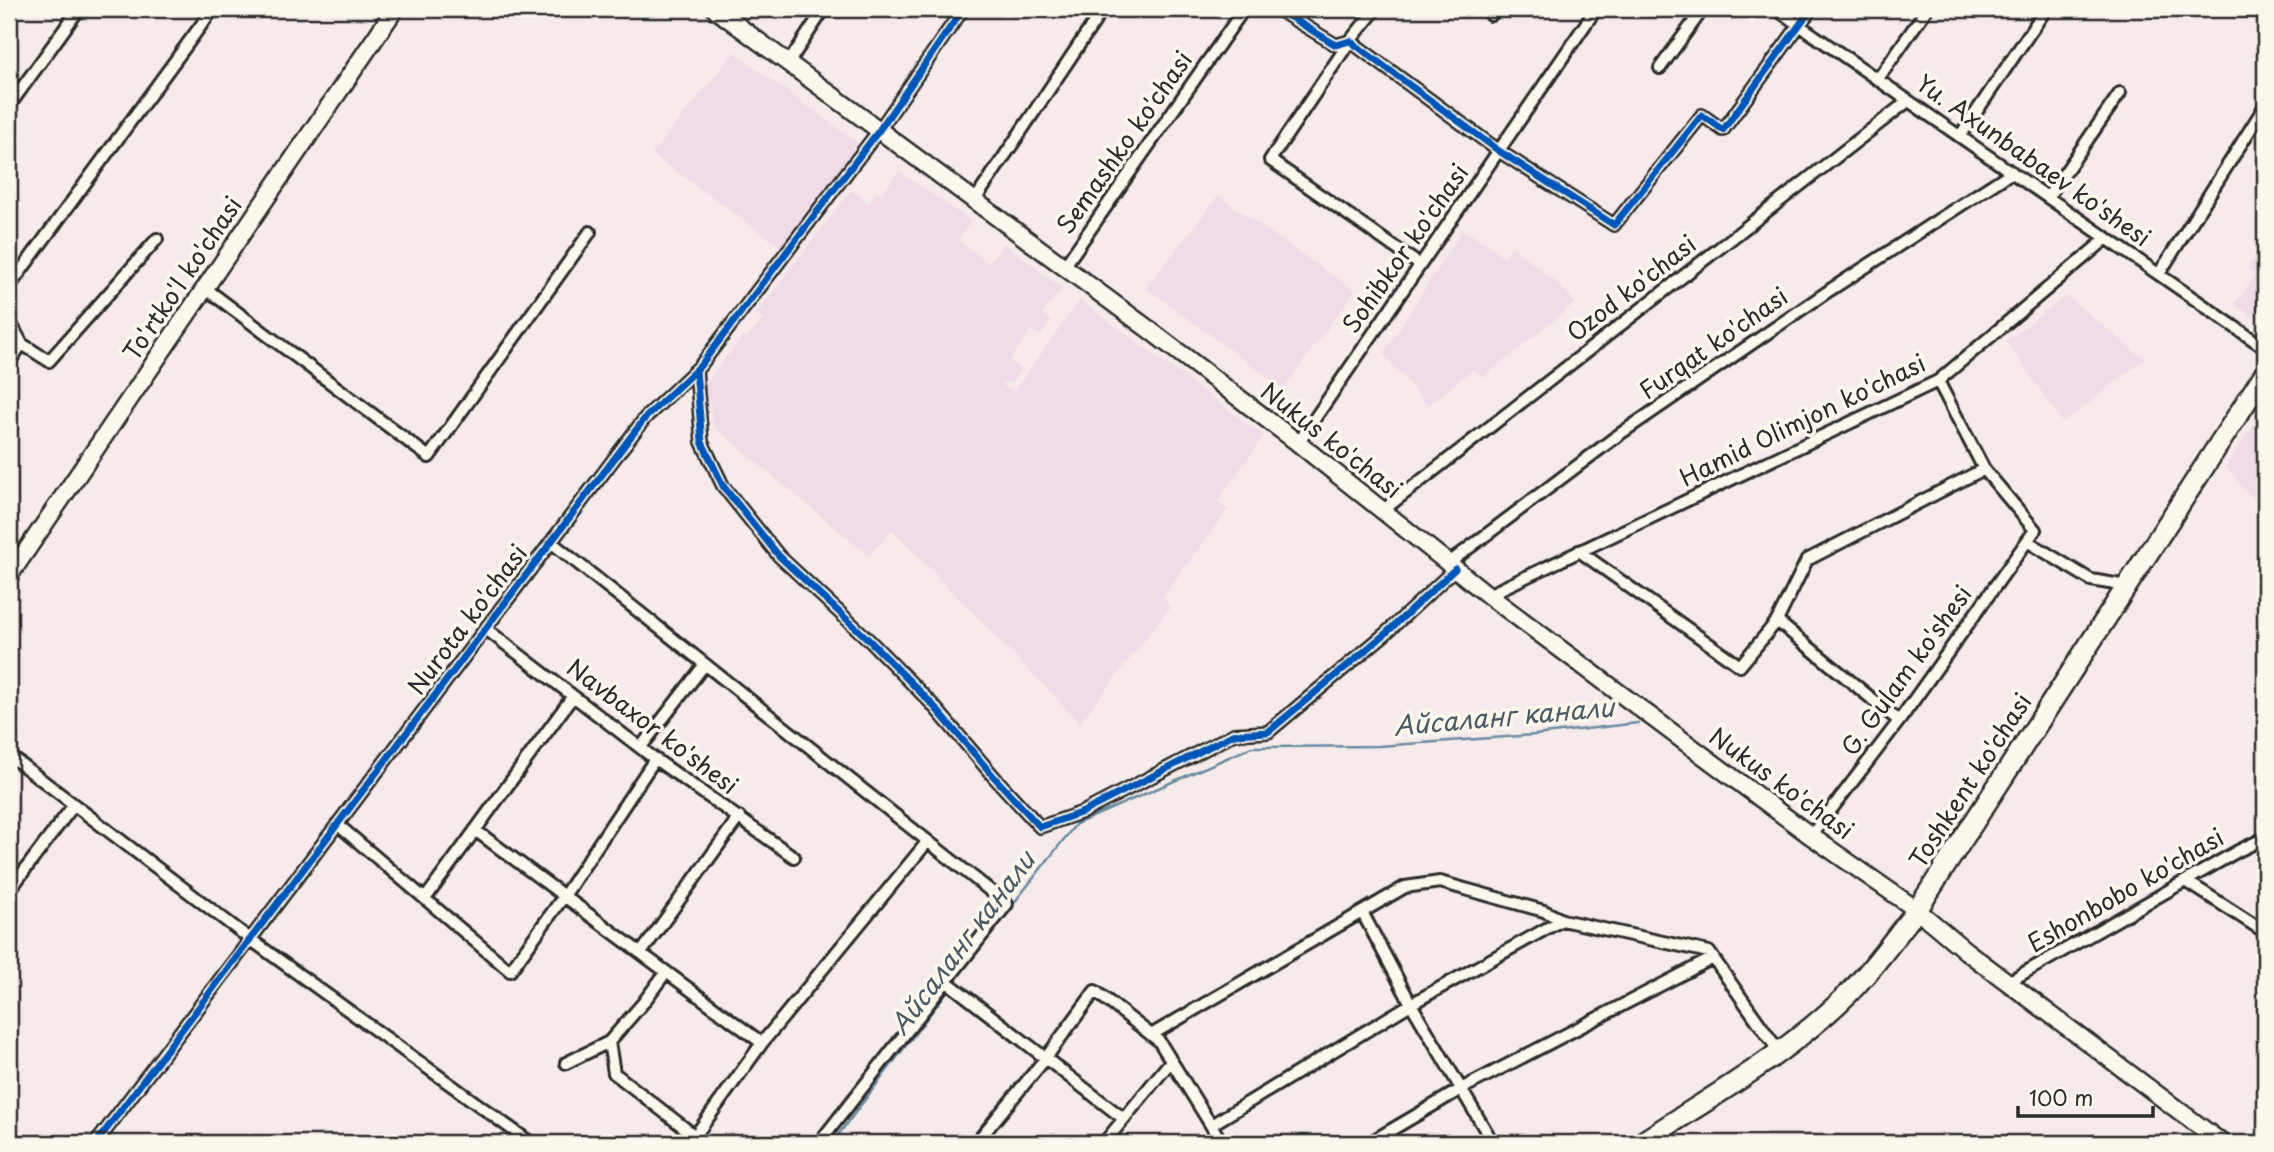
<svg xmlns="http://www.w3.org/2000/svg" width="2274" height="1152" font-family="'Playpen Sans',sans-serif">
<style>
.built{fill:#efdce8}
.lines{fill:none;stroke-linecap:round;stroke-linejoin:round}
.stream{stroke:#688aa1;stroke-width:2.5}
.street-casing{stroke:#2b2b2b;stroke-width:16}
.secondary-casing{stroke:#2b2b2b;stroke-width:21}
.highway-casing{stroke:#2b2b2b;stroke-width:24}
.street{stroke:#fbf7ec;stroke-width:10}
.secondary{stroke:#fbf7ec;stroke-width:16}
.highway{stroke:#fbf7ec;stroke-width:19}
.cycleway-casing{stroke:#fbf7ec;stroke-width:11}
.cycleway{stroke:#0057b8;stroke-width:7}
.labels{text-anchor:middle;stroke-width:7;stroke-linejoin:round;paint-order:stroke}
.street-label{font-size:24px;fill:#2b2b2b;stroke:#fbf7ec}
.water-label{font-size:26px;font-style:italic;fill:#4a5b66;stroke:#fbf7ec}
</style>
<rect width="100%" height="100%" fill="#f6ebea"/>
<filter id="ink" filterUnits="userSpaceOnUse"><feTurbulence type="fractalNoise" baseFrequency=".0143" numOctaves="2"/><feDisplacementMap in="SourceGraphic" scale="14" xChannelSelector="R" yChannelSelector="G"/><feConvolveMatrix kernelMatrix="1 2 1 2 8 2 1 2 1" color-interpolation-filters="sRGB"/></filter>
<g filter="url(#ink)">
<path class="built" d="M734,52L858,143L781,247L652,154Z
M899,171L971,221L958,240L988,263L1004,243L1062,288L1042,314L1051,321L1041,336L1031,330L1010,361L1021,369L1011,384L1006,381L1003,385L1013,392L1080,300L1264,436L1217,502L1228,510L1163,596L1170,607L1080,723L892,530L869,556L713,426L705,384L743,336L746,339L763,320L756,314L851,190L869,203L877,192L881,194Z
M1218,196L1355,291L1283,389L1146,288Z
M1462,230L1488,244L1504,258L1512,246L1563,288L1575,303L1484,377L1472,370L1428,406L1383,354Z
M2256,257L2265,264V299L2252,317L2235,304L2255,275L2247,269Z
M2066,296L2145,359L2063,423L2006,341Z
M2265,406V513L2226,467Z"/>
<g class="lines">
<path class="stream" d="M1010,908L1076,824L1252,747L1379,746L1534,735L1638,723
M953,983L1002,919
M832,1143L949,989"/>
<g class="street-casing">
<path id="street" d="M1277,9L1336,45L1350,41L1499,151L1614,225L1702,115L1723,130L1811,9
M1376,9L1350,41L1270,160L1420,265
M1776,9L2265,348
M1491,15L1495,9
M789,62L824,9
M1660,68L1703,9
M1878,79L1927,9
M9,106L79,9
M1960,136L2046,9
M2048,197L2120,93
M975,200L1103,9
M1064,267L1244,9
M2159,274L2265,106
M9,287L213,9
M205,288L429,457L590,232
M9,320L22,344L9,362
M22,344L49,361L157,239
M696,370L702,442L723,486L779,556L870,641L932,704L995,778L1040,827L1083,812L1234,734L1268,732L1385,634L1455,569
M1298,443L1596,9
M1382,511L1908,101
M2027,541L2091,580L2127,586
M551,542L1007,904L819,1143
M1579,551L1740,666L1777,621L1899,721
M1449,563L1617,436L1830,290L2012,172
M1488,595L1938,381L2107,238
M1777,621L1807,560L1984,469
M486,629L655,759L794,857
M641,747L705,664
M9,755L250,939L531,1143
M337,824L510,971L564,896L655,759
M475,830L762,1043
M1811,836L1899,721L2035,530L1984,469L1938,381
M2186,881L2265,932
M9,891L73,806
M425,899L573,696
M1362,912L1411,1004L1493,1143
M641,953L739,817
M946,981L1124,1119
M2008,982L2238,851L2265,838
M1151,1035L1405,887L1440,882L1544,911L1562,920
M609,1042L614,1073L704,1143
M566,1063L609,1042L643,1003L666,972
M1211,1125L1411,1004L1562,920L1709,952L1780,1053
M695,1136L762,1043L928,841
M96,1143L645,418L700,366L880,129L963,9
M976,1143L1045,1059L1095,991L1159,1041L1222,1143
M1104,1143L1171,1061
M1369,1143L1461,1089L1713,958"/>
</g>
<g class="secondary-casing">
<path id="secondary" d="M715,9L1147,328L1298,443L1488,595L1811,836L1917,910L1966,951L2222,1143
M9,576L395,9"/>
</g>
<g class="highway-casing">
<path id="highway" d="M1641,1143C1712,1096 1788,1054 1849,993C1874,968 1895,937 1917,910L2265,373"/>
</g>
<use href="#street" class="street"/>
<use href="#secondary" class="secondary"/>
<use href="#highway" class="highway"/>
<g class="cycleway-casing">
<path id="cycleway" d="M1277,9L1336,45L1350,41L1499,151L1614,225L1702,115L1723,130L1811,9
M696,370L702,442L723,486L779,556L870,641L932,704L995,778L1040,827L1083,812L1234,734L1268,732L1385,634L1455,569
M96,1143L645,418L700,366L880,129L963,9"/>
</g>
<use href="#cycleway" class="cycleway"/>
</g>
</g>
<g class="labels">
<g class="street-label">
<text transform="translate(1125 143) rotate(-55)" y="8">Semashko ko'chasi</text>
<text transform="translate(2033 161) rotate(35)" y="8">Yu. Axunbabaev ko'shesi</text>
<text transform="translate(1406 249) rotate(-55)" y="8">Sohibkor ko'chasi</text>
<text transform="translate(183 279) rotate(-56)" y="8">To'rtko'l ko'chasi</text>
<text transform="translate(1632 289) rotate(-38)" y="8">Ozod ko'chasi</text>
<text transform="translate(1714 344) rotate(-35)" y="8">Furqat ko'chasi</text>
<text transform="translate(1803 421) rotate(-26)" y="8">Hamid Olimjon ko'chasi</text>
<text transform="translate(1331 441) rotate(38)" y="8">Nukus ko'chasi</text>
<text transform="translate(468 620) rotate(-53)" y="8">Nurota ko'chasi</text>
<text transform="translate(1907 671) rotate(-54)" y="8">G. Gulam ko'shesi</text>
<text transform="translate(652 727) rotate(37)" y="8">Navbaxor ko'shesi</text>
<text transform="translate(1971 781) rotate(-57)" y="8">Toshkent ko'chasi</text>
<text transform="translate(1781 784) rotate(36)" y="8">Nukus ko'chasi</text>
<text transform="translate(2126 891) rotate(-30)" y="8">Eshonbobo ko'chasi</text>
</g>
<g class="water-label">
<text transform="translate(1504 717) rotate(-5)" y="9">Айсаланг канали</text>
<text transform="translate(963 943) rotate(-53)" y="9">Айсаланг канали</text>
</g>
</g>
<rect width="2274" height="1152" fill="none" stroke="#fbf7ec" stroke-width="35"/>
<rect x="18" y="18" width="2239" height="1117" fill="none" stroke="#2b2b2b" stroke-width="2.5" filter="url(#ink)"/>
<path d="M2018 1106v10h135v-10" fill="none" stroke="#2b2b2b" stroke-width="3.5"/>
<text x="2029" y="1106" font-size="21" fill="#2b2b2b" stroke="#fbf7ec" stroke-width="5" paint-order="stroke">100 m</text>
</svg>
